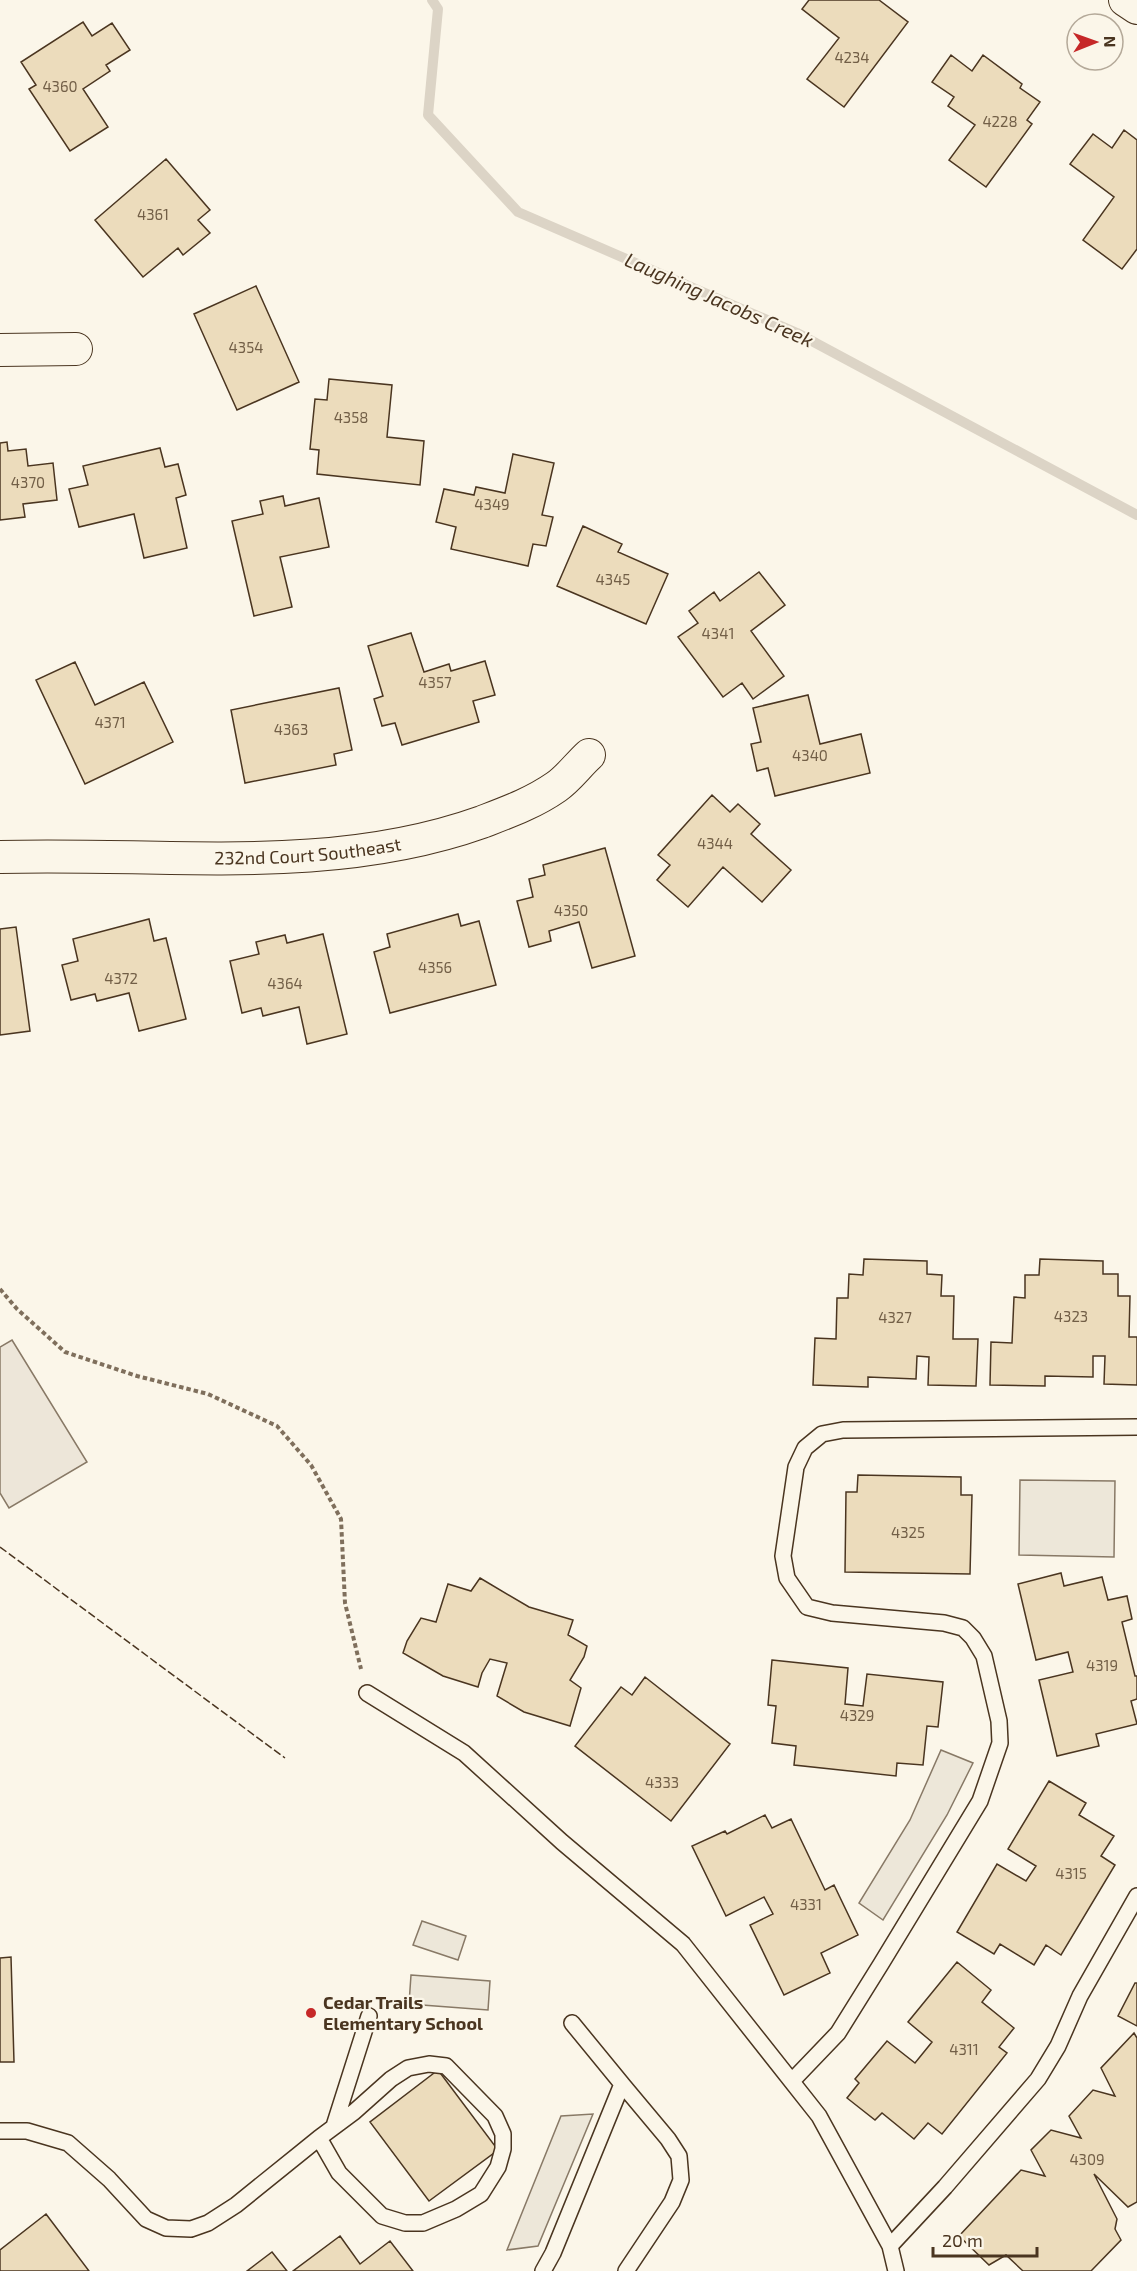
<svg xmlns="http://www.w3.org/2000/svg" width="1137" height="2271" font-family="'Exo 2',sans-serif">
<style>
.green{fill:#ede6d9;stroke:#887966;stroke-width:1.5}
.parking{fill:#ede7d9;stroke:#887966;stroke-width:1.5}
.lines{fill:none;stroke-linecap:round;stroke-linejoin:round}
.stream{stroke:#dcd4c6;stroke-width:10}
.building{fill:#ecdcbc;stroke:#4a3520;stroke-width:1.5}
.lane-casing{stroke:#4a3520;stroke-width:18}
.street-casing{stroke:#4a3520;stroke-width:34}
.path{stroke:#7f6f5c;stroke-width:4;stroke-dasharray:4.5 3;stroke-linecap:butt}
.lane{stroke:#fbf6e9;stroke-width:15}
.street{stroke:#fbf6e9;stroke-width:32}
.fence{stroke:#4a3520;stroke-width:1.5;stroke-dasharray:8 3;stroke-linecap:butt}
.poi-dot{fill:#c62828;stroke:#fbf6e9;stroke-width:2}
.labels{text-anchor:middle;stroke-width:4.5;stroke-linejoin:round;paint-order:stroke}
.number-label{font-size:15px;fill:#725f47}
.street-label{font-size:18px;fill:#4a3520;stroke:#fbf6e9}
.poi-label{font-size:18px;font-weight:bold;fill:#4a3520;stroke:#fbf6e9;text-anchor:start}
.water-label{font-size:20px;font-style:italic;fill:#4a3520;stroke:#fbf6e9}
</style>
<rect width="100%" height="100%" fill="#fbf6e9"/>
<path class="green" d="M12,1340L87,1462L9,1508L0,1493V1347Z"/>
<path class="parking" d="M1020,1480L1115,1481L1114,1557L1019,1555Z
M941,1750L973,1763L947,1815L883,1920L859,1903L910,1820Z
M422,1921L466,1936L458,1960L413,1945Z
M411,1975L490,1981L488,2010L409,2004Z
M593,2114L538,2246L507,2250L561,2116Z"/>
<g class="lines">
<path class="stream" d="M432,0L438,9L428,115L518,212L797,333L1137,515"/>
</g>
<path class="building" d="M809,0H879L908,22L844,107L807,79L839,38L802,9Z
M83,22L92,36L112,23L130,50L106,65L110,71L83,89L108,127L70,151L29,89L36,85L21,62Z
M951,55L972,71L983,55L1022,84L1020,88L1040,102L1027,120L1032,124L986,187L949,160L975,125L948,106L954,97L932,82Z
M1124,130L1137,140V249L1122,269L1083,240L1114,197L1070,164L1093,134L1112,148Z
M166,159L210,210L198,220L210,233L183,255L178,248L143,277L95,220Z
M256,286L299,382L237,410L194,314Z
M329,379L392,385L387,437L424,441L420,485L317,474L319,450L310,449L315,399L327,400Z
M7,442L8,451L26,449L28,466L53,463L57,500L23,504L25,517L0,520V443Z
M160,448L165,467L178,464L186,495L176,498L187,548L144,558L134,514L79,527L69,489L88,485L83,466Z
M513,454L554,463L542,515L553,517L546,546L533,544L528,566L451,549L456,527L436,522L444,489L474,495L476,487L505,493Z
M283,496L285,506L319,498L329,547L280,557L292,607L254,616L232,521L263,514L260,501Z
M583,526L622,544L618,552L668,574L646,624L557,586Z
M759,572L785,605L751,631L784,676L753,699L742,683L723,697L678,637L698,623L689,611L714,592L720,601Z
M411,633L424,672L449,664L451,671L485,661L495,695L473,701L479,722L402,745L395,723L382,726L374,699L383,696L368,646Z
M75,662L95,705L144,682L173,742L85,784L36,680Z
M339,688L352,750L334,754L336,765L245,783L231,710Z
M808,695L820,744L861,734L870,773L775,796L768,768L757,771L751,744L761,742L753,708Z
M712,795L730,812L738,804L760,824L751,834L791,870L762,902L723,867L688,907L657,880L670,865L658,855Z
M605,848L635,956L592,968L579,922L549,931L551,941L529,947L517,901L533,897L529,879L545,875L543,865Z
M458,914L461,926L479,921L496,985L390,1013L374,952L390,947L387,934Z
M149,919L154,941L166,938L186,1019L139,1031L129,993L97,1001L95,994L71,1000L62,965L78,961L73,939Z
M16,927L30,1031L0,1035V929Z
M323,934L347,1034L307,1044L299,1007L263,1016L261,1008L242,1013L230,961L259,954L256,942L285,935L287,943Z
M864,1259L927,1261V1274L942,1275L941,1296H954L953,1339H978L976,1386L928,1385L929,1357L917,1356L916,1379L868,1377V1387L813,1385L815,1338L836,1339L837,1298H848L849,1274L863,1275Z
M1040,1259L1103,1261V1274H1118V1296H1130L1129,1337H1137V1385L1104,1384L1105,1356H1093V1377L1045,1376V1386L990,1385L991,1342L1012,1343L1014,1297L1025,1298V1275H1039Z
M858,1475L961,1477V1495H972L970,1574L845,1572L846,1492H857Z
M1061,1573L1064,1586L1102,1577L1108,1600L1127,1596L1132,1619L1122,1622L1135,1676H1137V1699L1131,1701L1137,1724L1096,1734L1099,1746L1057,1756L1039,1680L1073,1672L1068,1652L1036,1660L1018,1584Z
M480,1578L529,1607L573,1620L568,1635L587,1646L584,1657L570,1680L581,1688L570,1726L524,1712L497,1696L507,1663L490,1659L482,1673L478,1687L443,1676L403,1653L407,1641L421,1618L436,1622L448,1584L471,1591Z
M772,1660L848,1668L845,1704L863,1706L867,1674L943,1682L938,1727L927,1726L923,1765L897,1763L896,1776L794,1765L796,1746L772,1743L776,1706L768,1705Z
M645,1677L730,1744L671,1821L575,1746L621,1687L632,1695Z
M1049,1781L1086,1803L1079,1815L1114,1836L1101,1856L1115,1865L1061,1955L1046,1945L1034,1965L1000,1944L994,1954L957,1932L997,1864L1026,1881L1036,1866L1008,1849Z
M765,1815L772,1828L791,1819L825,1890L834,1885L858,1935L821,1953L830,1973L784,1995L750,1925L773,1914L764,1897L726,1916L692,1846L725,1831L727,1834Z
M11,1957L14,2062H0V1958Z
M957,1962L991,1990L982,2002L1014,2028L999,2047L1007,2053L942,2134L928,2123L914,2139L882,2113L875,2120L847,2098L859,2083L855,2079L887,2041L915,2063L932,2042L908,2022Z
M1135,1983H1137V2026L1118,2016Z
M1134,2033L1137,2038V2202L1128,2207L1094,2174L1117,2219L1115,2229L1121,2240L1091,2271H1023L1006,2255L989,2265L959,2236L1021,2170L1045,2176L1031,2150L1051,2130L1081,2138L1069,2116L1093,2090L1115,2096L1101,2068Z
M438,2070L498,2150L429,2201L370,2122Z
M46,2214L89,2271H0V2250Z
M340,2236L360,2264L390,2241L413,2271H293Z
M272,2252L287,2271H247Z"/>
<g class="lines">
<g class="lane-casing">
<path id="lane" d="M367,1693L464,1753L562,1842L683,1944L819,2116L890,2246L896,2271
M572,2023L622,2084
M792,2081L838,2033L881,1964L980,1801L1000,1743L999,1721L984,1656L973,1638L963,1628L944,1623L832,1613L807,1607L787,1578L783,1556L796,1467L805,1448L822,1434L843,1430L1137,1427
M334,2126L369,2016
M0,2131H27L68,2143L109,2179L146,2219L166,2228L191,2229L208,2223L236,2205L298,2155L319,2138L354,2112L391,2079L408,2068L429,2064L446,2066L495,2116L503,2134V2149L498,2167L481,2194L456,2209L423,2223H405L382,2216L339,2173L319,2138
M890,2246L945,2187L1038,2079L1058,2046L1080,1996L1137,1896
M543,2271L553,2253L622,2084L668,2139L679,2156L681,2180L672,2202L626,2271"/>
</g>
<g class="street-casing">
<g id="street">
<path d="M1125,0L1137,8"/>
<path d="M0,350L76,349"/>
<path id="s1" d="M0,857C161,852 328,877 482,822C508,812 533,803 556,787C568,779 578,765 589,755"/>
</g>
</g>
<path class="path" d="M0,1289L17,1309L65,1352L137,1376L208,1394L277,1426L311,1465L341,1519L345,1603L361,1669"/>
<use href="#lane" class="lane"/>
<use href="#street" class="street"/>
<path class="fence" d="M0,1547L285,1758"/>
</g>
<circle class="poi-dot" cx="311" cy="2013" r="6"/>
<g class="labels">
<g class="number-label">
<text x="852" y="63">4234</text>
<text x="60" y="92">4360</text>
<text x="1000" y="127">4228</text>
<text x="153" y="220">4361</text>
<text x="246" y="353">4354</text>
<text x="351" y="423">4358</text>
<text x="28" y="488">4370</text>
<text x="492" y="510">4349</text>
<text x="613" y="585">4345</text>
<text x="718" y="639">4341</text>
<text x="435" y="688">4357</text>
<text x="110" y="728">4371</text>
<text x="291" y="735">4363</text>
<text x="810" y="761">4340</text>
<text x="715" y="849">4344</text>
<text x="571" y="916">4350</text>
<text x="435" y="973">4356</text>
<text x="121" y="984">4372</text>
<text x="285" y="989">4364</text>
<text x="1071" y="1322">4323</text>
<text x="895" y="1323">4327</text>
<text x="908" y="1538">4325</text>
<text x="1102" y="1671">4319</text>
<text x="857" y="1721">4329</text>
<text x="662" y="1788">4333</text>
<text x="1071" y="1879">4315</text>
<text x="806" y="1910">4331</text>
<text x="964" y="2055">4311</text>
<text x="1087" y="2165">4309</text>
</g>
<g class="street-label">
<text dy="6" stroke="none"><textPath href="#s1" startOffset="308">232nd Court Southeast</textPath></text>
</g>
<g class="poi-label">
<text x="323" y="2009">Cedar Trails<tspan x="323" dy="21">Elementary School</tspan></text>
</g>
<g class="water-label">
<text transform="translate(719 300) rotate(24)" y="7">Laughing Jacobs Creek</text>
</g>
</g>
<g transform="translate(1095 42) rotate(89)"><circle r="28" fill="#fbf6e9" stroke="#b4a999" stroke-width="1.5"/>
<path d="M0-4.5L10 22L0 15L-10 22Z" fill="#c62828"/>
<text y="-9" font-size="16" font-weight="bold" text-anchor="middle" fill="#4a3520">N</text>
</g>
<path d="M933 2247v9h104v-9" fill="none" stroke="#4a3520" stroke-width="3"/>
<text x="942" y="2247" font-size="18" fill="#4a3520" stroke="#fbf6e9" stroke-width="4.5" paint-order="stroke">20 m</text>
</svg>
